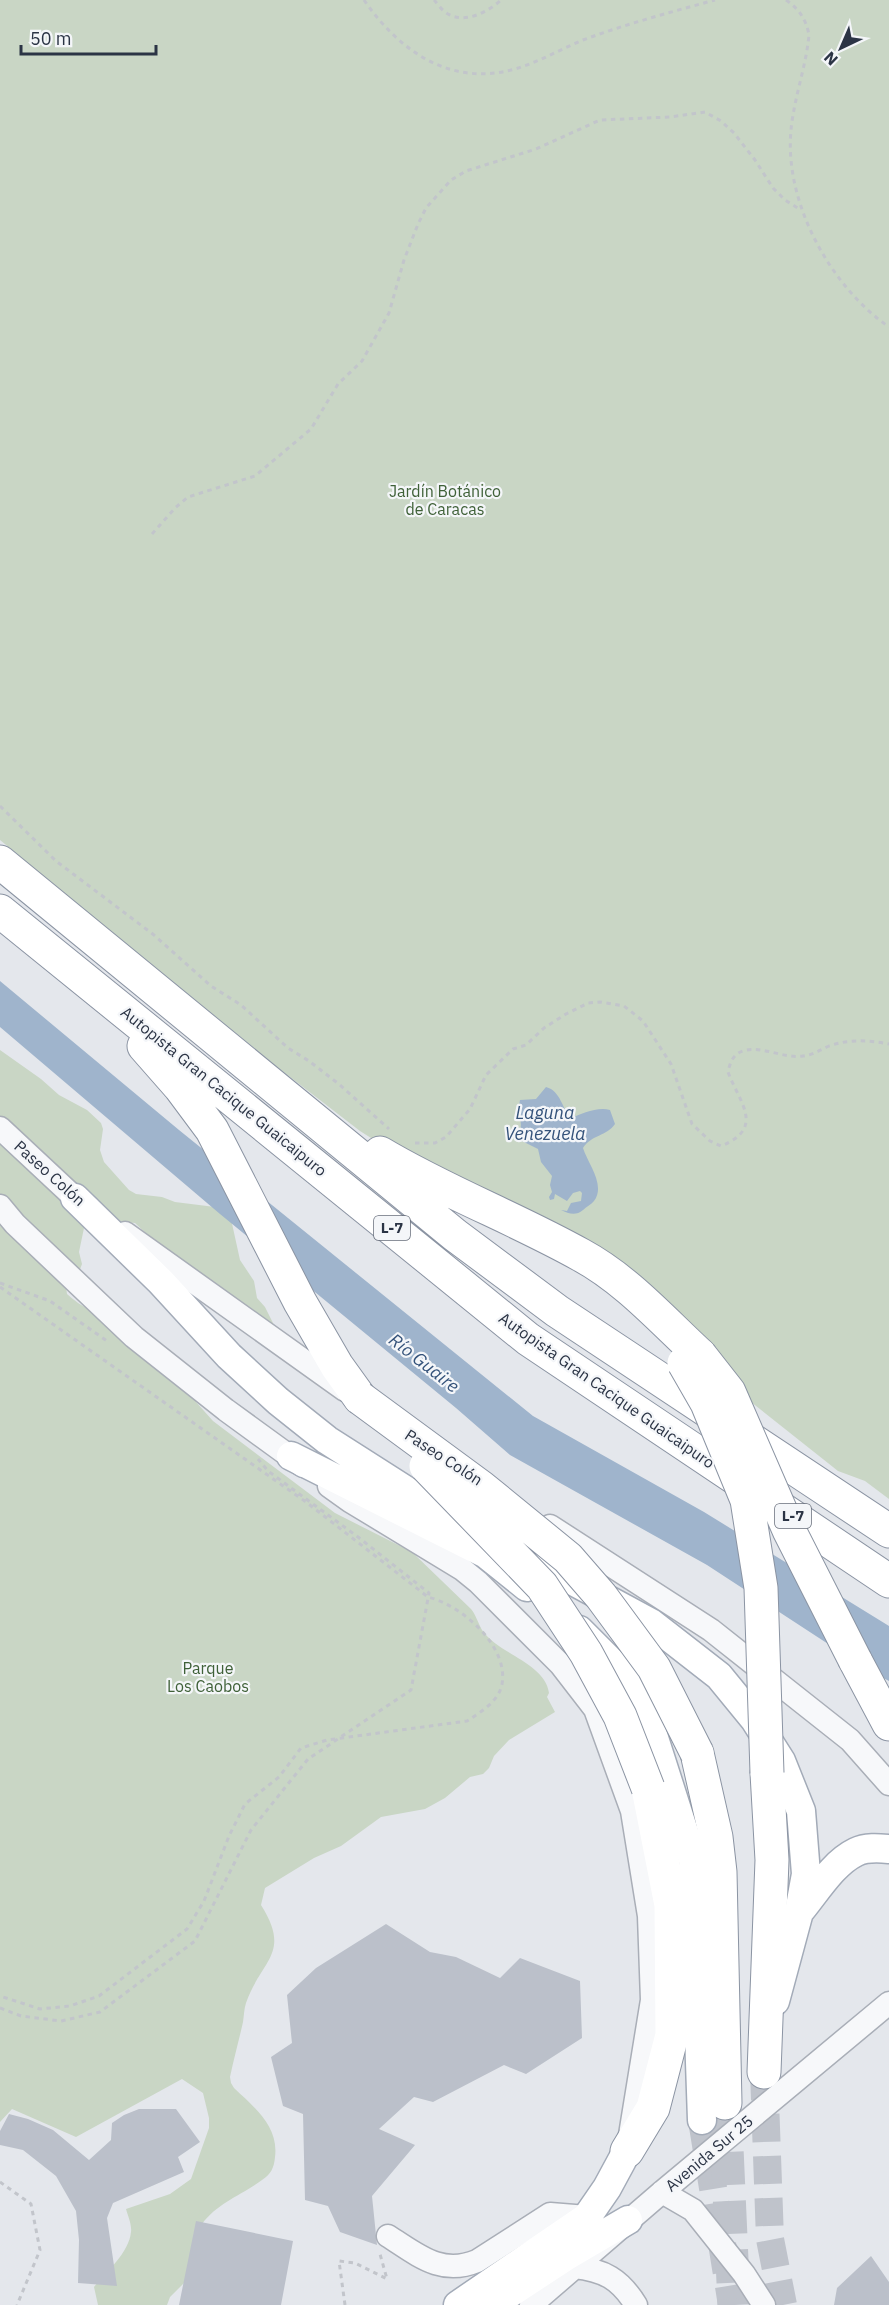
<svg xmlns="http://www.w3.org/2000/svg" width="889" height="2305" font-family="'IBM Plex Sans',sans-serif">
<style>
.green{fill:#c9d6c5}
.water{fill:#9fb4cc}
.building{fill:#bbc0ca}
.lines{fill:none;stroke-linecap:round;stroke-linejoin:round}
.major-tunnel{stroke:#bfc3cb;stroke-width:28;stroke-dasharray:28 14;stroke-linecap:butt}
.highway-tunnel{stroke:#bfc3cb;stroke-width:33;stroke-dasharray:33 16;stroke-linecap:butt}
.minor-casing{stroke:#a9aeb7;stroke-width:25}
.major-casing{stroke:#a3abb8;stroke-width:31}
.highway-casing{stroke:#8b94a3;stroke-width:35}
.path{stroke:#c2c5cb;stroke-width:3;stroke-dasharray:4.5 4.5;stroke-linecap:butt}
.minor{stroke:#f7f8fa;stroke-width:22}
.major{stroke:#fff;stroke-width:28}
.highway{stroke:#fff;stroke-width:33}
.highway-bridge-casing{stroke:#8b94a3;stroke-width:35;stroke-linecap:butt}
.highway-bridge{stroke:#fff;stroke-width:33}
.labels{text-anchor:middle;stroke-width:4.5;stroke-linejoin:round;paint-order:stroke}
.shield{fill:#f4f6f9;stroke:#676e7b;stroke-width:1.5}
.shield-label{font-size:15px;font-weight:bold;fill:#2b3445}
.park-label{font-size:16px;fill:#3f6138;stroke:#f4f6f9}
.street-label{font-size:16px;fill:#2b3445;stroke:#f4f6f9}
.water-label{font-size:18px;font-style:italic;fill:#34527a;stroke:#f4f6f9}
</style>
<rect width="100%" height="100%" fill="#e4e7ec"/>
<path class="green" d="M0,0H889V1499L865,1481L838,1471L751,1402L716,1356L360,1131L281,1070L0,840Z
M0,1050L41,1079L59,1095L87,1110L101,1123L103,1129L100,1150L104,1162L129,1190L136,1194L162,1197L175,1202L215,1207L231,1219L240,1260L254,1281L257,1298L265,1307L276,1329L198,1282L135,1223L88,1218L84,1228L79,1252L82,1264L79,1272L66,1287L67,1294C91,1315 96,1311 126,1313L192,1391L196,1402L213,1421L335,1513L412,1552L471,1609C476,1615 478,1623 482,1630C498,1654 545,1663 549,1693L547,1697L555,1712L509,1740L494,1756L489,1768L483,1774L470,1777L445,1798L425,1809L381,1817L341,1846L314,1858L265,1888L261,1905C292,1954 261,1960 246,2003C244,2009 244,2015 243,2022C239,2040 234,2058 230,2077L231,2083L234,2088C254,2107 279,2126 275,2157C274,2168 271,2174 262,2180C242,2195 217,2203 202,2224L188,2279L170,2297L167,2305H98L94,2287C106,2272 129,2253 131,2232C132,2225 128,2216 126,2209L170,2194L191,2179L209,2128V2118L203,2093L182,2079L76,2137L12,2109L0,2122Z"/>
<path class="water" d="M0,981L179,1130L533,1416L704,1512L889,1626V1681L868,1670L707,1565L510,1455L456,1408L220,1214L0,1027Z
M546,1087C561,1091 562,1109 571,1118C581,1114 598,1106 610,1110L615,1124C607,1136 591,1135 583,1148C588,1164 606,1185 594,1201C591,1205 587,1206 583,1210C576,1216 569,1214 561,1210L567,1211L571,1203L581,1201L582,1193L580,1191L573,1193L567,1201L555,1194L554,1199L550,1200L549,1197L552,1192L550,1185L552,1176L541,1162L538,1149L522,1141L517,1134H519C524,1124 517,1111 520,1100L536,1099Z"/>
<path class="building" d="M386,1924L430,1952L456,1957L500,1978L520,1958L580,1981L582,2038L526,2074L504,2065L433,2102L414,2097L379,2129L415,2145L372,2196L377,2245L340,2232L328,2206L305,2200L303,2114L283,2106L271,2057L292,2043L287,1995L316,1968Z
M139,2109H176L200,2142L178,2157L184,2172L113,2203L107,2218L117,2286L78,2283L79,2240L76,2211L56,2176L23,2150L0,2145V2131L9,2114L28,2119L53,2130L89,2160L111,2140L112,2123L124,2115Z
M196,2221L293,2241L281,2305H179Z
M871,2256L889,2282V2305H834L837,2288Z"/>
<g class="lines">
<path class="major-tunnel" d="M764,2072L770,2239L783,2305
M702,2120L732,2305"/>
<path class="highway-tunnel" d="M725,2103L734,2305"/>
<g class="minor-casing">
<path id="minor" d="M0,1128L75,1198L88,1207
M0,1206L15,1224L134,1337L226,1410L303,1466
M125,1233L345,1390
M329,1486L350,1501L462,1569L478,1582L561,1665L595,1709L632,1811L649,1916L652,2000L630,2135
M550,1526L711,1630L850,1740L889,1784
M662,2192L693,2210L744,2274L764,2305
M388,2236C418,2255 441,2276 477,2261L550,2214L587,2217
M574,2267C604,2270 620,2279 636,2305
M531,2305L662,2192L889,2003"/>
</g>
<g class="major-casing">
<path id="major" d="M75,1198L161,1282L229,1356L278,1401L327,1440L410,1493L651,1623L719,1676L755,1720L781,1761L801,1811L806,1874L799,1912L775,2001
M291,1456L486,1554L527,1587
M579,1630L624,1675L646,1713L693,1860L702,2120
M800,1911C816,1892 833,1863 856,1852C866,1847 878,1848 889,1849
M458,2305L587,2217L607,2188L627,2151
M492,2305L565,2257L628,2220"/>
</g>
<g class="highway-casing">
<path id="highway" d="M0,862L455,1235L557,1311L889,1531
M0,911L528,1339L889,1581
M144,1046L180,1087L212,1130L300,1302L337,1366L360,1398
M380,1153C445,1192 515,1218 581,1255C627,1280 662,1320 700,1355
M855,1660L889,1724
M697,1753L716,1837L720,1872L725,2103
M764,2072L772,1860L767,1773
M627,2151L653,2108L672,2035L671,1905L648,1788"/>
</g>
<path class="path" d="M364,0C400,52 451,87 515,69C539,62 561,49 583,40C626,24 671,12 715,0
M434,0C438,4 442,11 448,14C465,24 488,12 501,0
M786,0C799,9 806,19 809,35C806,67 794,98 791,130C784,202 830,286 889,327
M152,534L175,508L188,497L255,476L311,429L338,384L362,361L389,313L404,260L418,224L426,208L451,180L466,171L536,149L600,120L670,117L705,112L721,121L734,133L755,160L773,188L785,200L801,210
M0,806L56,861L154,935L211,986L241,1005L288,1048L309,1061L340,1085L389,1129
M415,1143H435L446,1137L470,1109L486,1075L513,1049L526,1045L544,1028L566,1014L588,1003L600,1002L624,1006L643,1021L671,1064L692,1124L710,1141L721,1146C766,1128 739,1102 728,1072C730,1063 733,1054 743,1051C762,1045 783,1059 803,1056C813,1055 820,1050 829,1046C849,1039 869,1040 889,1044
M0,1283L50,1301L107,1341
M0,1287L306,1502L428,1597C461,1605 509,1646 502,1684C499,1701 481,1712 467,1721L327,1740L301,1748L279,1777L245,1804L229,1836L204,1901L187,1929L99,1996L70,2006L40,2009L0,1996
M0,2008L21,2016L61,2021L100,2012L195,1941L251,1830L308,1759L411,1690L429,1593L358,1537L268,1471L258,1459
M0,2182L31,2204L40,2250L17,2305
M345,2305L339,2261L355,2263L387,2279L380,2254"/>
<use href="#minor" class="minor"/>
<use href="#major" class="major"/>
<use href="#highway" class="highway"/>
<g class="highway-bridge-casing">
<path id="highway-bridge" d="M700,1355L729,1392L789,1530L855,1660
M684,1363L707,1403L747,1500L761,1588L767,1773
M360,1398L481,1487L568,1558L601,1596L654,1668L697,1753
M426,1466L542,1586L586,1653L620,1716L648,1788"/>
</g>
<use href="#highway-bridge" class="highway-bridge"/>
</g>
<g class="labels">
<g class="shield">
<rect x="374" y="1216" width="36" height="24" rx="4.5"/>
<rect x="775" y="1504" width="36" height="24" rx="4.5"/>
</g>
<g class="shield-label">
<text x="392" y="1233">L-7</text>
<text x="793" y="1521">L-7</text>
</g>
<g class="park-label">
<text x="445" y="497">Jardín Botánico<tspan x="445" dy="18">de Caracas</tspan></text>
<text x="208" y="1674">Parque<tspan x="208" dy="18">Los Caobos</tspan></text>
</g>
<g class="street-label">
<text transform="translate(224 1091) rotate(39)" y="6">Autopista Gran Cacique Guaicaipuro</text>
<text transform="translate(50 1173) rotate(42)" y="6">Paseo Colón</text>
<text transform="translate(607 1390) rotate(35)" y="6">Autopista Gran Cacique Guaicaipuro</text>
<text transform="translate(444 1457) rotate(33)" y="6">Paseo Colón</text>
<text transform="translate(709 2153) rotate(-40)" y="6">Avenida Sur 25</text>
</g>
<g class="water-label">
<text x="545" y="1119">Laguna<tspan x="545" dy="21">Venezuela</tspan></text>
<text transform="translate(424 1363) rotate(38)" y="6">Río Guaire</text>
</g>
</g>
<g transform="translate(841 48) rotate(224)" stroke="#f4f6f9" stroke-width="4.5" paint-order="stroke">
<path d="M0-4.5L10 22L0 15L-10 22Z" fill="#2b3445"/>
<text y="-9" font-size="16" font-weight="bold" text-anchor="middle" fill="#2b3445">N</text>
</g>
<path d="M21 45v9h135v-9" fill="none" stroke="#2b3445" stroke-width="3"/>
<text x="30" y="45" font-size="18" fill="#2b3445" stroke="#f4f6f9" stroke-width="4.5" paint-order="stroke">50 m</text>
</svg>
